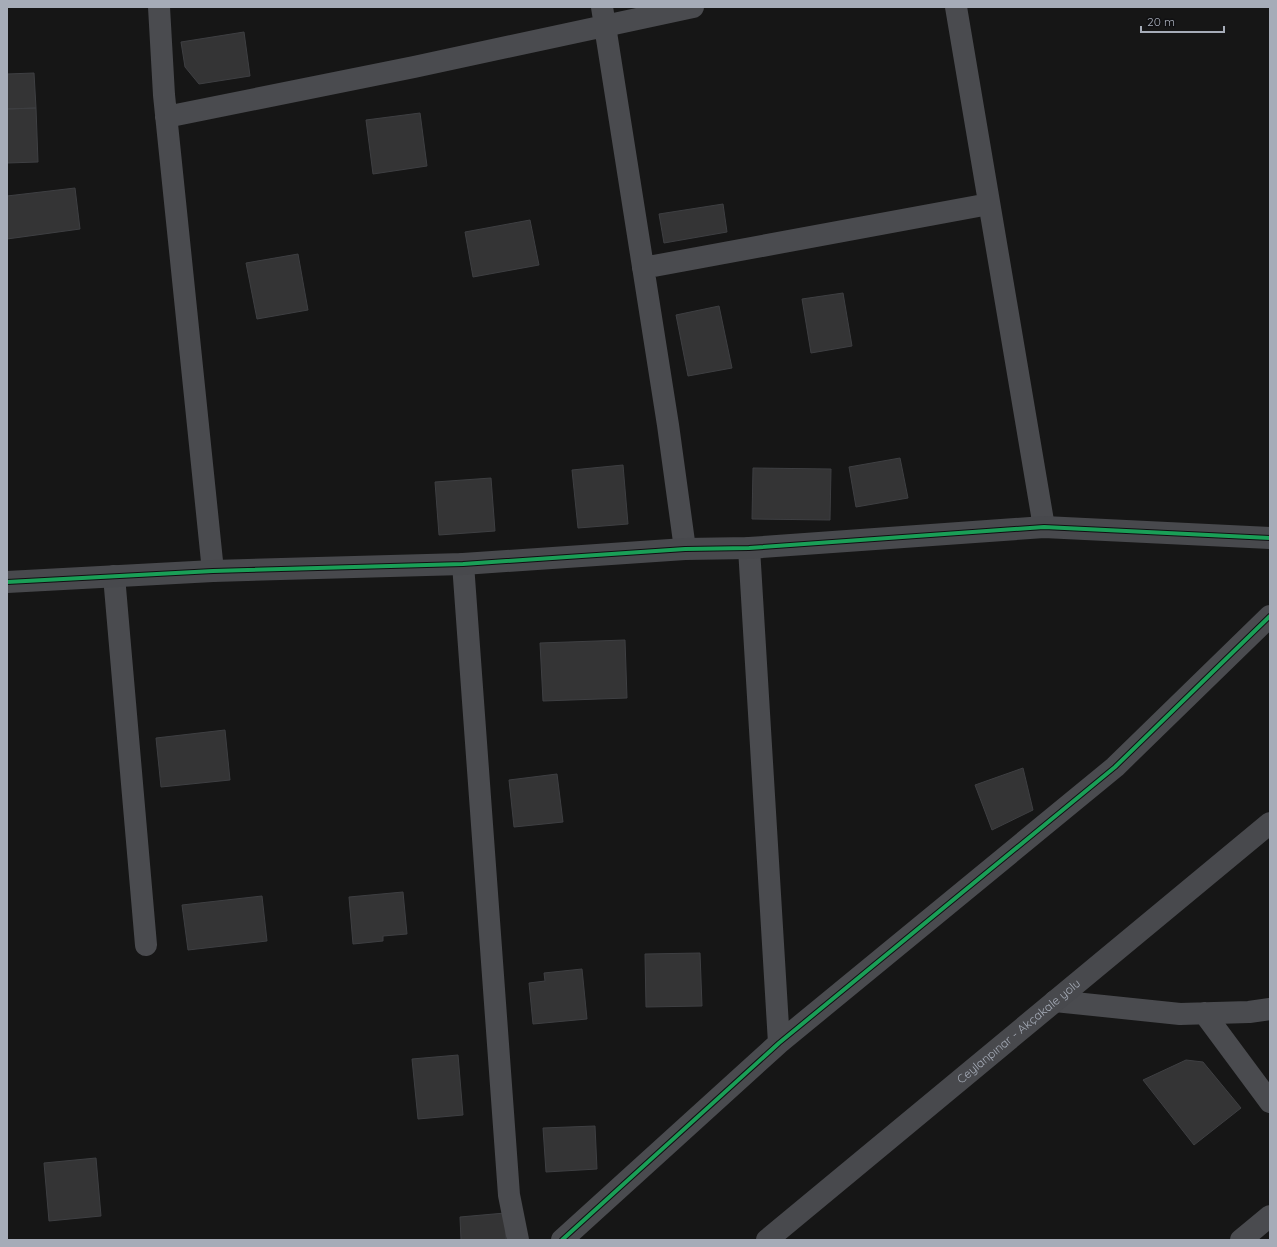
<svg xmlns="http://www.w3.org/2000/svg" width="1277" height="1247" font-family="Quicksand,sans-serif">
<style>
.building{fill:#343435;stroke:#3e3f42}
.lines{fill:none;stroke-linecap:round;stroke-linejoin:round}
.street{stroke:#4a4b4f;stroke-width:22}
.secondary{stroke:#48494d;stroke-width:22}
.cycleway-casing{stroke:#101012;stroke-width:6}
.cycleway{stroke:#1a9f57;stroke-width:4}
.labels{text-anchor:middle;stroke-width:4;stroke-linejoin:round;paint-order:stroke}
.street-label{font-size:12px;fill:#a6acb8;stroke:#101012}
</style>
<rect width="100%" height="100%" fill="#161616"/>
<path class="building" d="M244,32L250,76L199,84L185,67L181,42Z
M34,73L36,108L7,109V74Z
M36,108L38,162L7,163V109Z
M420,113L427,166L373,174L366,120Z
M75,188L80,229L7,239V196Z
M723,204L727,232L664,243L659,214Z
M530,220L539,265L473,277L465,232Z
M298,254L308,310L257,319L246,263Z
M843,293L852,346L811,353L802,299Z
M719,306L732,368L688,376L676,315Z
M900,458L908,498L856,507L849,467Z
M623,465L628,524L578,528L572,470Z
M753,468L831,469L830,520L752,519Z
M491,478L495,531L439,535L435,482Z
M625,640L627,698L543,701L540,643Z
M225,730L230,780L161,787L156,738Z
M1023,768L1033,810L992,830L975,785Z
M557,774L563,822L514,827L509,780Z
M403,892L407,934L383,936V941L353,944L349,897Z
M262,896L267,941L188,950L182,905Z
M700,953L702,1006L646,1007L645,954Z
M582,969L587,1019L533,1024L529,983L545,981L544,973Z
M458,1055L463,1115L418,1119L412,1059Z
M1186,1060L1203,1062L1241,1108L1194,1145L1143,1080Z
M595,1126L597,1169L546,1172L543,1128Z
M96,1158L101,1216L49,1221L44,1163Z
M505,1213L506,1240H461L460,1217Z"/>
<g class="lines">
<path class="street" d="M159,7L164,95L213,571
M602,7L668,425L685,549
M956,7L1044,527
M166,117L414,67L693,7
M643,268L989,204
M749,548L779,1043
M463,564L509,1195L518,1240
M114,576L146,945
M1055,1001L1180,1014L1249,1012L1270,1009
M1204,1013L1270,1102
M562,1240L779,1043L1115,767L1270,616
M1241,1240L1270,1216"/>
<g class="secondary">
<path d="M7,582L213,571L463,564L685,549L749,548L1044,527L1270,538"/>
<path id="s1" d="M767,1240L1270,823"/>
</g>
<g class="cycleway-casing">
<path id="cycleway" d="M7,582L213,571L463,564L685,549L749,548L1044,527L1270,538
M562,1240L779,1043L1115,767L1270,616"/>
</g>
<use href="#cycleway" class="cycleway"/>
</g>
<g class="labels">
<g class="street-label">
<text dy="4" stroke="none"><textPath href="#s1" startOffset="327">Ceylanpınar - Akçakale yolu</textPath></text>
</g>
</g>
<rect width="1277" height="1247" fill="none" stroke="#a6acb8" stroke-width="16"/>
<path d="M1141 26v6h83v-6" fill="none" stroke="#a6acb8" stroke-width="2"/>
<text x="1147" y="26" font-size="12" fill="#a6acb8" stroke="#101012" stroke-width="3" paint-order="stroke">20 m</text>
</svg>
